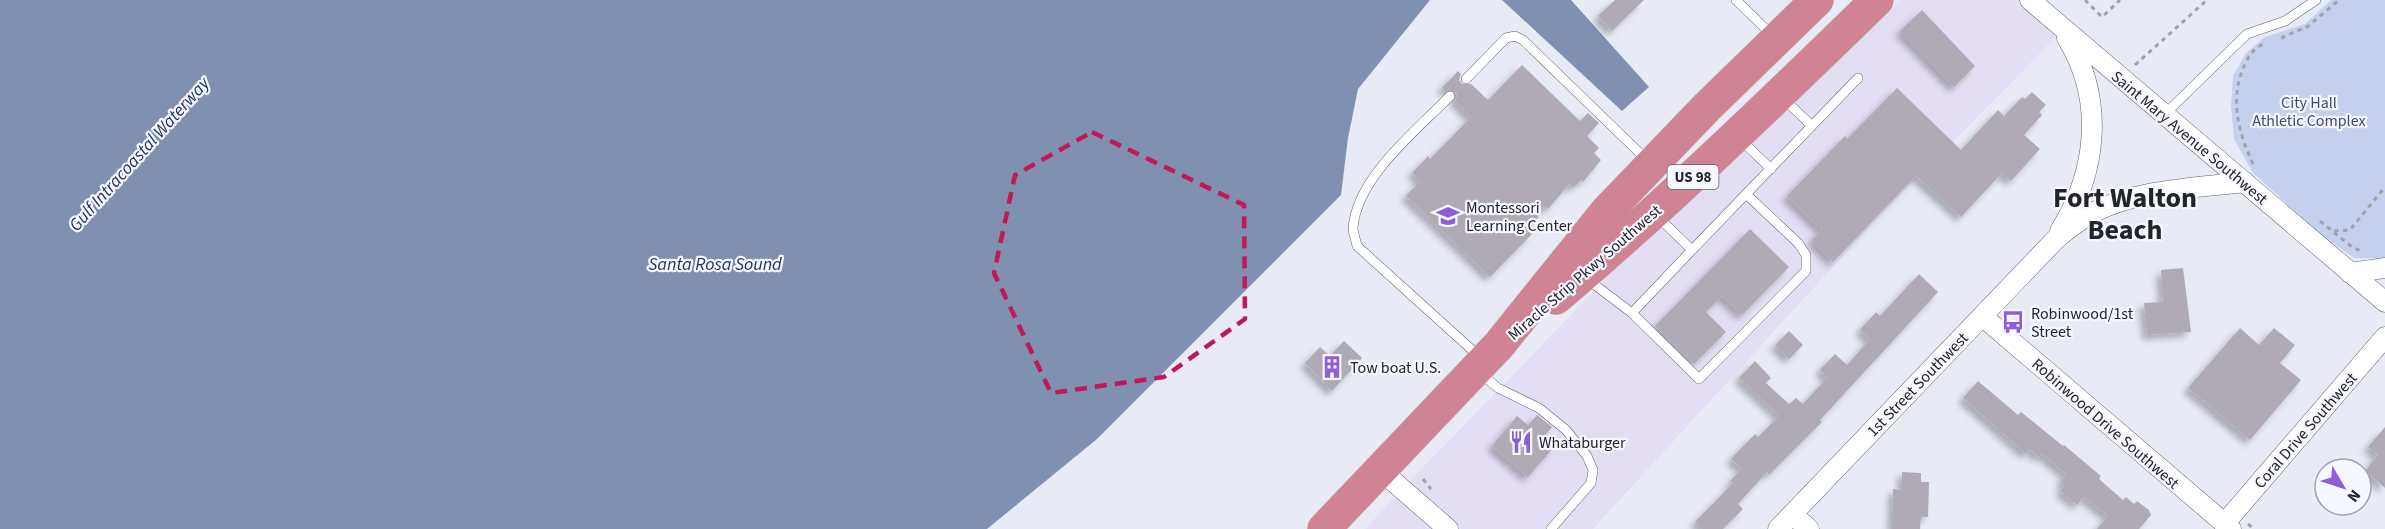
<svg xmlns="http://www.w3.org/2000/svg" width="2385" height="529" font-family="'Source Sans 3',sans-serif">
<style>
.commercial{fill:#e3def3}
.green{fill:#c7cfee}
.water{fill:#7f90b0}
.building{fill:#b0aab4;filter:url(#shadow)}
.lines{fill:none;stroke-linecap:round;stroke-linejoin:round}
.lane-casing{stroke:#5f626b;stroke-width:10}
.street-casing{stroke:#5f626b;stroke-width:21}
.highway-casing{stroke:#cacacb;stroke-width:34}
.path{stroke:#a0a2ab;stroke-width:3;stroke-dasharray:4.5 4.5;stroke-linecap:butt}
.lane{stroke:#fff;stroke-width:9}
.street{stroke:#fff;stroke-width:20}
.highway{stroke:#cf8394;stroke-width:33}
.marked{fill:none;stroke:#c2185b;stroke-width:4.5;stroke-dasharray:12 8;stroke-linejoin:round}
.labels{text-anchor:middle;stroke-width:4.5;stroke-linejoin:round;paint-order:stroke}
.shield{fill:#f7f8ff;stroke:#636468;stroke-width:1.5}
.shield-label{font-size:15px;font-weight:bold;fill:#232428}
.park-label{font-size:16px;fill:#404879;stroke:#f7f8ff}
.street-label{font-size:16px;fill:#232428;stroke:#f7f8ff}
.poi-label{font-size:16px;fill:#232428;stroke:#f7f8ff;text-anchor:start}
.water-label{font-size:18px;font-style:italic;fill:#1b305b;stroke:#f7f8ff}
.town-label{font-size:28px;font-weight:bold;fill:#232428;stroke:#f7f8ff}
</style>
<defs>
<filter id="shadow"><feDropShadow dx="-5" dy="5" stdDeviation="3" flood-color="#0004"/></filter>
</defs>
<rect width="100%" height="100%" fill="#e8ebf6"/>
<path class="commercial" d="M1900,0H2018L2056,37L1872,224L1593,529H1461L1408,483L1631,253Z
M1396,496L1434,529H1365Z"/>
<path class="green" d="M2331,0H2385V258H2354L2323,236L2253,173L2234,139L2231,105L2233,76L2246,53L2265,37L2305,24Z"/>
<path class="water" d="M0,0H1430L1358,89L1348,138L1341,195L1097,439L987,529H0Z
M1502,0H1571L1649,87L1622,111Z"/>
<path class="building" d="M1615,0H1644L1612,31L1598,16Z
M1922,10L1975,66L1954,87L1900,31Z
M1522,65L1580,121L1588,113L1599,123L1587,136L1599,148L1594,153L1601,160L1583,182L1581,180L1573,188L1569,184L1549,208L1538,207V218L1527,230L1532,234L1490,277L1406,196L1420,181L1412,173L1428,156L1430,159L1471,117L1455,101L1457,95L1454,91H1445L1442,88L1458,71L1461,74L1459,80L1462,84H1471L1488,100Z
M1897,88L1961,150L1998,110L2004,116L2022,97L2025,99L2032,92L2046,105L2039,112L2042,115L2024,135L2040,149L2011,181L2002,173L1961,217L1916,176L1833,262L1812,240L1822,230L1787,196L1845,136L1847,139Z
M1750,229L1789,267L1742,315L1722,296L1706,312L1726,332L1694,364L1655,326Z
M2183,268L2191,332L2147,335L2144,303L2163,302L2161,270Z
M1919,274L1938,292L1820,420L1822,422L1769,475L1767,472L1738,504L1743,509L1723,529H1702L1695,522L1733,483L1730,481L1742,469L1731,459L1755,434L1758,437L1779,416L1739,378L1755,361L1771,378L1766,383L1789,404L1796,398L1803,404L1827,378L1820,370L1835,354L1847,365L1870,339L1860,330L1876,312L1880,316Z
M2240,328L2259,345L2274,328L2295,345L2280,363L2301,380L2250,440L2188,388Z
M1789,331L1803,345L1789,359L1775,345Z
M1344,341L1362,358L1332,391L1305,363L1320,347L1330,356Z
M1978,381L2018,415L2021,412L2063,446L2064,445L2101,476L2099,479L2123,500L2126,497L2134,504L2137,501L2149,510L2151,515L2139,529H2097L2108,516L2084,497L2077,505L2060,491L2065,485L2061,481L2066,474L2042,454L2039,457L2030,449L2026,454L1963,398Z
M1537,415L1552,427L1543,438L1554,447L1528,477L1492,446L1517,416L1528,425Z
M2385,427V488L2365,471L2378,455L2368,447Z
M1902,472L1921,473V482H1929L1928,517H1921L1920,529H1892L1893,489L1902,490Z"/>
<g class="lines">
<g class="lane-casing">
<path id="lane" d="M1736,0L1773,36
M1466,79L1506,38L1515,36L1523,40L1648,161
M1450,96C1416,131 1357,177 1353,228C1353,233 1356,240 1357,246L1481,358
M1784,99L1812,126
M2164,115L2247,34L2285,21L2316,0
M1741,140L1771,169
M1657,216L1692,250L1858,78
M1587,279L1632,313L1699,379L1806,271V255L1798,243L1746,194
M1632,313L1692,250
M1480,373L1498,388L1539,408L1566,430L1587,456L1593,470L1591,483L1551,529"/>
</g>
<g class="street-casing">
<path id="street" d="M2030,0L2385,302
M2060,231C2097,172 2105,100 2067,38
M2350,273L2385,268
M1982,316L2231,529
M1379,469L1448,529
M1792,514L1809,529
M2224,524L2385,337
M1778,529L2056,239C2068,229 2080,219 2094,212C2140,189 2195,188 2245,182"/>
</g>
<g class="highway-casing">
<path id="highway" d="M1556,298C1668,203 1772,102 1877,0
M1324,529L1499,345L1606,212L1707,107L1817,0"/>
</g>
<path class="path" d="M2085,0L2102,17L2120,0
M2281,38L2307,27L2339,0
M2135,65L2207,0
M2253,164C2238,131 2229,99 2245,64C2249,55 2254,48 2264,44
M2320,221L2352,247L2363,252
M2334,231L2350,230L2385,187
M1423,479L1431,489
M2248,524L2254,529"/>
<use href="#lane" class="lane"/>
<use href="#street" class="street"/>
<use href="#highway" class="highway"/>
</g>
<path class="marked" d="M1092,132L1244,205L1245,319L1164,377L1051,393L994,273L1015,175Z"/>
<defs>
<g id="school-bare" transform="scale(1.8)"><path d="M0-5L7-2L0 1L-7-2ZM-4 1L0 2.5L4 1V4Q0 6-4 4Z" fill="#8e5ed7" stroke="#f7f8ff" stroke-width="2.5" paint-order="stroke"/></g>
<g id="bus-bare" transform="scale(1.8)"><path d="M-5-6H5V4H4V6H2V4H-2V6H-4V4H-5ZM-3.5-4V0h7V-4ZM-3.5 1.2v1.5H-2V1.2ZM2 1.2v1.5H3.5V1.2Z" fill="#8e5ed7" stroke="#f7f8ff" stroke-width="2.5" paint-order="stroke"/></g>
<g id="building-bare" transform="scale(1.8)"><path d="M-4-6H4V6H1V3H-1V6H-4ZM-2.5-4.3h1.7v1.8h-1.7ZM.8-4.3h1.7v1.8H.8ZM-2.5-1h1.7V.8h-1.7ZM.8-1h1.7V.8H.8Z" fill="#8e5ed7" stroke="#f7f8ff" stroke-width="2.5" paint-order="stroke"/></g>
<g id="restaurant-bare" transform="scale(1.8)"><path d="M-5-6h1v4h1v-4h1v4h1v-4h1v5L-1.5 .5V6h-2V.5L-5-1ZM5-6V6H3V1.5H1.5Q1.5-4 5-6Z" fill="#8e5ed7" stroke="#f7f8ff" stroke-width="2.5" paint-order="stroke"/></g>
</defs>
<g fill-rule="evenodd">
<use href="#school-bare" x="1448" y="216"/>
<use href="#bus-bare" x="2013" y="322"/>
<use href="#building-bare" x="1332" y="367"/>
<use href="#restaurant-bare" x="1521" y="442"/>
</g>
<g class="labels">
<rect class="shield" x="1667.5" y="165" width="51" height="24" rx="4.5"/>
<g class="shield-label">
<text x="1693" y="182">US 98</text>
</g>
<g class="park-label">
<text x="2309" y="108">City Hall<tspan x="2309" dy="18">Athletic Complex</tspan></text>
</g>
<g class="street-label">
<text transform="translate(2190 137) rotate(40)" y="6">Saint Mary Avenue Southwest</text>
<text transform="translate(1584 272) rotate(-41)" y="6">Miracle Strip Pkwy Southwest</text>
<text transform="translate(1917 384) rotate(-46)" y="6">1st Street Southwest</text>
<text transform="translate(2106 423) rotate(41)" y="6">Robinwood Drive Southwest</text>
<text transform="translate(2305 430) rotate(-49)" y="6">Coral Drive Southwest</text>
</g>
<g class="poi-label">
<text x="1466" y="213">Montessori<tspan x="1466" dy="18">Learning Center</tspan></text>
<text x="2031" y="319">Robinwood/1st<tspan x="2031" dy="18">Street</tspan></text>
<text x="1350" y="373">Tow boat U.S.</text>
<text x="1539" y="448">Whataburger</text>
</g>
<g class="water-label">
<text transform="translate(139 154) rotate(-48)" y="6">Gulf Intracoastal Waterway</text>
<text x="715" y="270">Santa Rosa Sound</text>
</g>
<g class="town-label">
<text x="2125" y="207">Fort Walton<tspan x="2125" dy="32">Beach</tspan></text>
</g>
</g>
<g transform="translate(2343 487) rotate(129)"><circle r="28" fill="#f7f8ff" stroke="#a2a3a9" stroke-width="1.5"/>
<path d="M0-4.5L10 22L0 15L-10 22Z" fill="#8e5ed7"/>
<text y="-9" font-size="16" font-weight="bold" text-anchor="middle" fill="#232428">N</text>
</g>
</svg>
